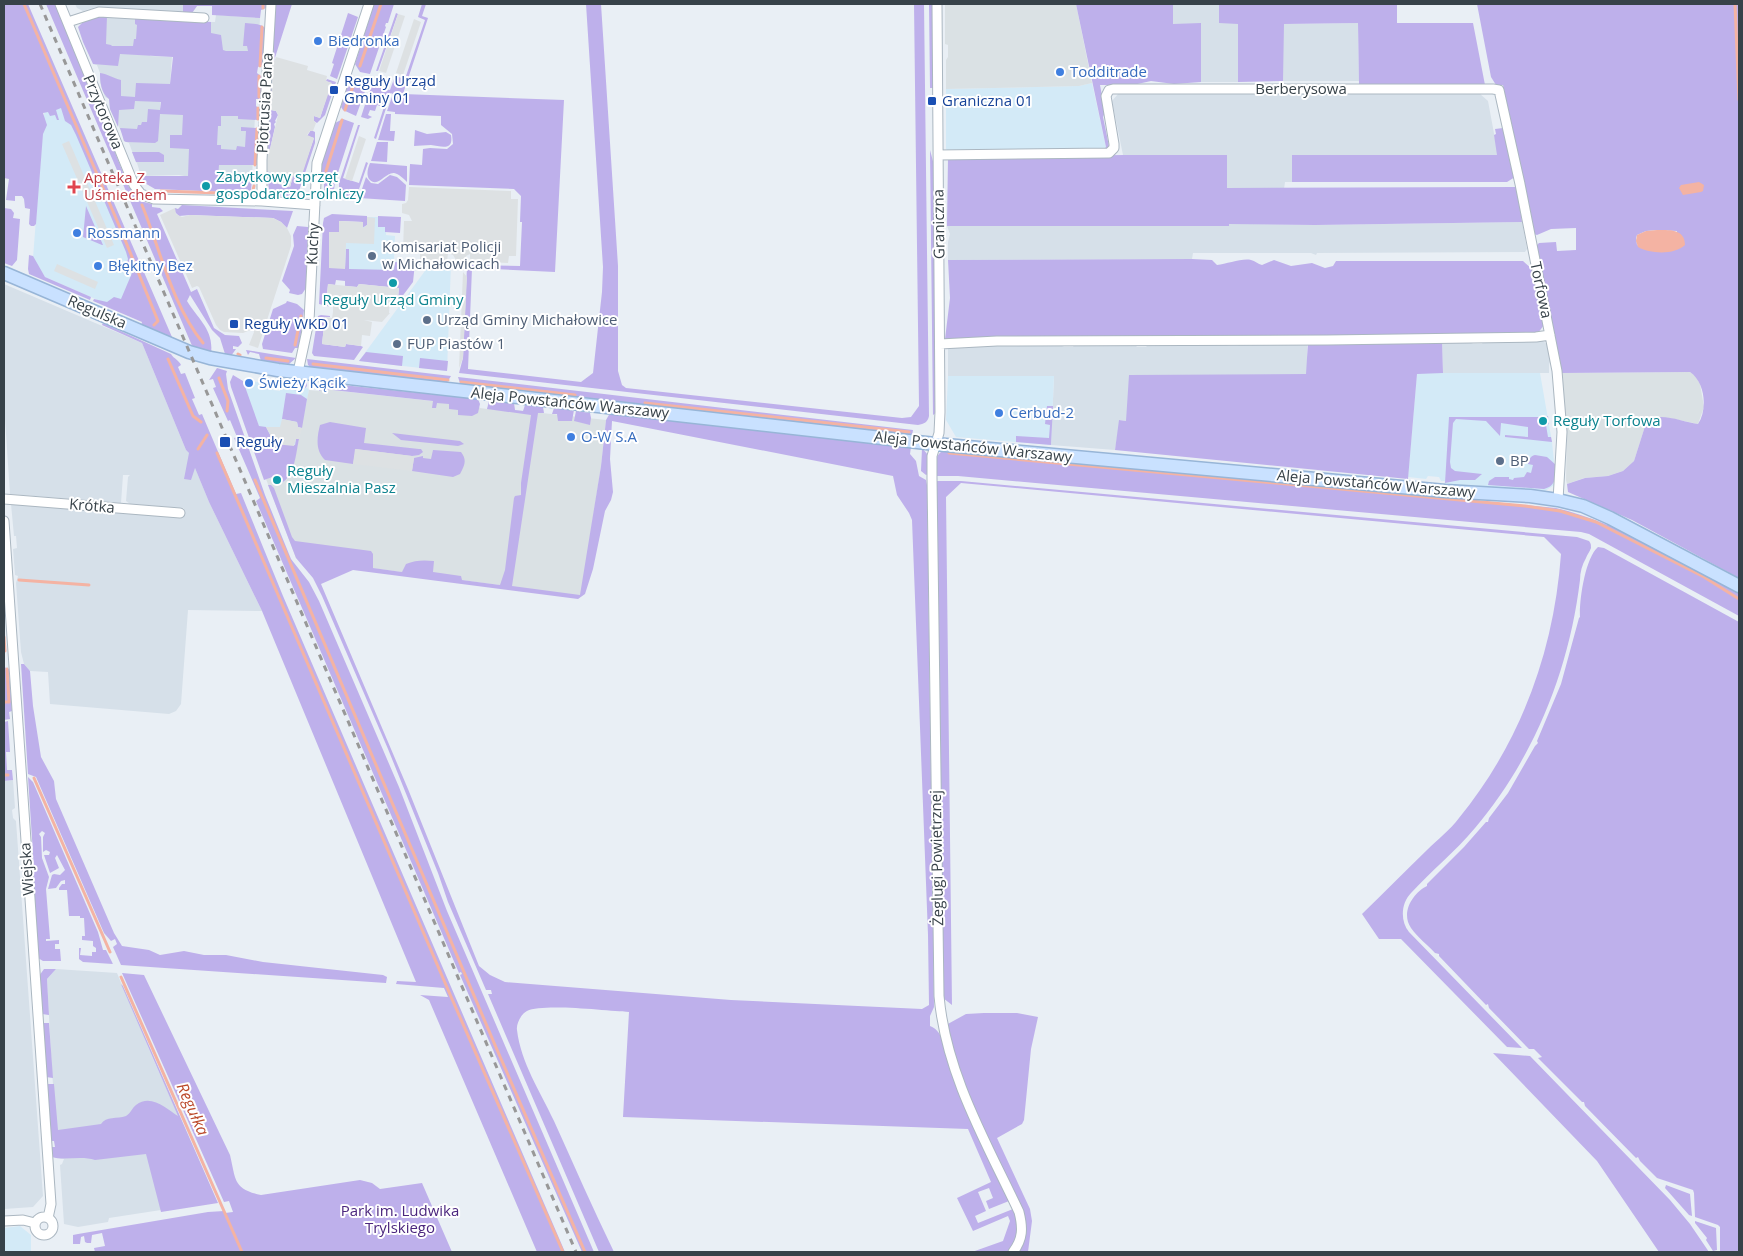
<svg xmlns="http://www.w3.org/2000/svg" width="1743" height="1256" font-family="'Open Sans',sans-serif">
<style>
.residential{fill:#d6e0e9}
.commercial{fill:#d3eaf7}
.industrial{fill:#dae1e4}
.green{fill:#beb0eb;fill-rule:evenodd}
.parking{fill:#dde1e3}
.water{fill:#f4b3a3}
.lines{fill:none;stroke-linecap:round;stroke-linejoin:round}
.stream{stroke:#f4b3a3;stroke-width:3}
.street-casing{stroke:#abb7c1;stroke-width:11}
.secondary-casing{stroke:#97b5d7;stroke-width:15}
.street{stroke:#fff;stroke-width:9}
.secondary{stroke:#c9e1ff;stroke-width:12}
.rail{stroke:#989898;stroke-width:3;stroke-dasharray:6 6;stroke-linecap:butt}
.shop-dot{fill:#3f7fe0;stroke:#fff;stroke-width:2}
.transit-dot{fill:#1a4fb4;stroke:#fff;stroke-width:2}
.culture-dot{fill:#0f9aa8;stroke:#fff;stroke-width:2}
.health-dot{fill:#e0444e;stroke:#fff;stroke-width:2}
.service-dot{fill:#5c6f8a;stroke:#fff;stroke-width:2}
.labels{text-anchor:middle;stroke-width:4;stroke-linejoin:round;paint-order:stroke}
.shop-label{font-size:15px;fill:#366cbe;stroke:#fff;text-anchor:start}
.transit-label{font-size:15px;fill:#164399;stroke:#fff;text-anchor:start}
.street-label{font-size:15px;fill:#374249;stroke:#fff}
.culture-label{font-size:15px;fill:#0d838f;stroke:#fff;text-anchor:start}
.health-label{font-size:15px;fill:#be3a42;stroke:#fff;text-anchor:start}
.service-label{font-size:15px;fill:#4e5e75;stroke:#fff;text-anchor:start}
.park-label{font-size:15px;fill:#4b267e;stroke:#fff}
.water-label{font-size:16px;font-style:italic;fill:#bb492a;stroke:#fff}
</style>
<rect width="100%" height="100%" fill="#e9eff5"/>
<path class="residential" d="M75,4H212V6H197L192,13L96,7L83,11L77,8Z
M1173,4H1219V23H1238V82H1201V24H1173Z
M98,15L152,18L150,56L172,57L170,84L162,85L160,108L255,115L252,179L190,177L179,175L141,176L137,163L136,162L129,143L124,141L123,135L110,109L109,99L105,97L100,82V73L97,65L93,64Z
M216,15L260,18L258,63L209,60L211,22H215Z
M1358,23L1359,81H1283V24Z
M1479,93L1488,101L1498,155H1292V182H1285L1284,189L1227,188V155H1123L1112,101L1118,94Z
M1522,222L1527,249L1525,252L1317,253L1316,255L1311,253H1193L1192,259L948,260V242L950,234L947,226H1229V224H1249L1315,225Z
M4,284L142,343L186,450L189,453L209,502L262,611L188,610L181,704L176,711L169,714L50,704L48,672L30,671L24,664L21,652L16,583L18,576L15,575L13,549L17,548L16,536H14L11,504L181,517L184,508L130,504L126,501L128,477L130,475H123L121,503L10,494L4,404Z
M1543,341L1548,345L1550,361L1549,365V373H1443L1442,342H1470L1473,344H1482L1483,342Z
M1149,344H1225L1229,346H1237L1240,344H1307V374L1126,421L1120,420L1115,450L1051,445L1054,376H948V346L1060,345L1064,347H1073L1074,345H1135L1137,347H1146Z
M13,780L15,808L12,810L13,818L16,821L43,1196L33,1207L4,1209V781Z
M56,969L117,973L154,1061L179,1117L161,1210L109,1218L108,1222L78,1227L64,1224L60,1165L62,1164L64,1159L59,1158L52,1072L47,979Z"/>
<path class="commercial" d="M1092,83L1106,147L1104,149L948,151L946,149V89L1079,86Z
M45,103L64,105L157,321L100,301L45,277L33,258Z
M366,217H387L386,235L395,236L394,261L401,262L400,277L321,274Z
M430,264H451L447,371L359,361Z
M1417,373H1540L1552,442L1556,481L1554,485L1545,491L1444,485L1445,481H1441L1439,477L1428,476L1426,479L1408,477Z
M948,376H1054L1051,445L956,437L946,420Z
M243,381L246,384L249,381L270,383L274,385L273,390L280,391L281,383L306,387L309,390L303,423L281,483L245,390Z
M20,1226L31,1235V1252H4V1228Z"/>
<path class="industrial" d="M945,4H1076L1092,83L1079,86L946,89V60L948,57V45L945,44Z
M1690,372L1696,376L1700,384L1704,407L1698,424L1669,418L1653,417L1647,420L1634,461L1623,471L1608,476L1584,478L1567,484L1566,480L1567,428L1561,373Z
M322,389L478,406L480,408L487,409L488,407L606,420L601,466L581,596L296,558L266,479L278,474L282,483L288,478L294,462L309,390L319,391Z"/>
<path class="green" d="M4,4H28L172,337L175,339L141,326L142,322L93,301L94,299L107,302L114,297L121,299L132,273L125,270L128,259L126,252L76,135L71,125L65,121L61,108L56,110L59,120H57L55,115L50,116L48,112L43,113L47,125L43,134L36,224L34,226H31L29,224L30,209L25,208L24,199L22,196H15V201L6,200L9,179L4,178Z
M46,4H55L129,187L140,201L152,204V207L160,208L163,211L157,214L191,292L197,289L214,328L225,335L239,336L242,343L238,347L233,346V349H236L231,356L225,354L220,338L212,330L190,295L187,301C198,319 214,330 211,353L193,348Z
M183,4H267L266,8L261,10L260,18L212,15V6H197L192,13H183Z
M275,4H292L273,64L271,110L276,111L278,115L275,121L276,122L274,124L275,127L270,149H267L266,148Z
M374,4H394L388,23H386L385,26L386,27L370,74L360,72L355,64Z
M422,4H426L422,16L428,18L403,94L564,100L555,272L472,268L468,369L581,382L593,373L602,292L603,267L586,4H601L618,266V371L622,385L626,388L902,418L911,417L919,406L914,4H924L929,416C928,422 924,424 918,425L459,373L463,358L467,267L469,265L520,266L522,222H520L521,196L514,189L409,185L410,164L422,165L423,149L430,148L447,149L453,144L452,134L441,125V116L395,114V112L387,111L393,94L391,93L376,139L374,138L384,107L377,105L375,111L370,110L368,115L372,117L368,119L361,117L371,86L390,90L395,76L405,79L425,20L418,17Z
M929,4H933L934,88H930Z
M1076,4H1173V24L1201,23V82L1174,84L1151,81L1133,85H1100L1105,112L1103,117L1109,146L1108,149H1104L1106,147Z
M1219,4H1397V23H1473L1485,85L1359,84L1358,23L1284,24L1283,81L1238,82V24L1219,23Z
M1477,4H1739V578L1632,520L1568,492L1567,484L1585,478L1608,476L1623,471L1634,461L1647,420C1663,412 1682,422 1698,424C1708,409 1705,382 1690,372L1561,373L1536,246L1539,243L1556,242L1557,251L1576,250V228L1551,229L1537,235L1534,234L1503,85H1496L1491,77ZM1657,230L1677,231L1674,250L1659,252L1637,245L1636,238L1637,235L1646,231Z
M348,13L358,17L337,79L330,76L334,64L332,63Z
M396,13L398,14L378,71H376Z
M98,15L107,16L106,44L111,45L112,46H133L134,39H136L137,25L135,24V17L211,22V33L221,35L223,50L226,51H248L247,46H243L245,23C253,24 261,23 266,29L264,64L258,67L257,73L263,78L262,96L259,99H256V106L261,110V118L258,120L238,119V116H221V126H218L217,145H221V149L236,150L237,146L245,147L246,131H241V127L256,128L259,130L258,165H219L218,178L252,179L251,190L249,193L155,189L143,182L140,176H188L189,149L170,148V135H182L183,115L160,114L158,141L155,143L126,142L124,141L120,128L137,129L138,125H141L142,122H147L148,109L160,110L161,102L135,101L134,109L119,110L118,127L110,109L109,99C101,93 100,82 100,73C108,74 113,78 121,80V96L135,97L136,83L170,84L173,57L120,54L118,66L93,64L83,42L78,27L86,19Z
M327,79L336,82L325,115L317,123L314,121V116L320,118L331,83L326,81Z
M351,83L367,86L356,116L343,110L341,107L347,85Z
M386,114H391L390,131H395L394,141L378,140Z
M343,119L354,123L335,182L334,190L331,192L330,198L324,191V182H320L322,163L335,123Z
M358,125H360L343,178L359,183L366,162L368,163L356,198L345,197L339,195V183Z
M1503,128H1504L1515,177L1507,182H1292V155H1497L1494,135L1496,134L1495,129Z
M311,130L315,132V143L296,200L276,197L269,191L267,171L277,175L275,183L290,187L293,176L300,178L314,138L307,136Z
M415,130L427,134L446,132L451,135C454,152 440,146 431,145C425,145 419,146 414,146Z
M377,142H388L387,162L371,161Z
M930,150L934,165L936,413L933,415Z
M132,152H159L164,155V162H136Z
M1123,155H1227V188L1517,187L1522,222L1315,225L1229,224V226H947L948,158Z
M370,163L407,166V182C403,178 399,174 394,173C385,172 378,189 369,179C366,174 368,168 370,163Z
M390,175L397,177L406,185L405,201L359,198L366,177L371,183L378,184Z
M182,205L293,211L287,228L281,222L273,218L190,215L179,216L174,211L175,208L178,209Z
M86,206L103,245H102L83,237Z
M4,208L11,209L14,213L13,218L20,219L17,260L12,266L4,263Z
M332,214L367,216V225L362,228L363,222L340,221L345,269L346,249H349V269L394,270L395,262L415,263L413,282L401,298H398L399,288H397V281H390L389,287L359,284L357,287L345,286V281L336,280L335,285L328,284L326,304L331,305V307L319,304L323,223L324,218Z
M378,216L401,217L400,233L385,232V227H378Z
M297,226L308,227V232L306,288L302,294L298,295L289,293L290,290L282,281L294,246L293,235Z
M29,255L33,256L45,277L91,297L90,300L29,274L28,269Z
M1192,259L1212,260L1217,265C1227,264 1242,258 1251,260C1255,261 1258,264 1262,265L1274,260L1291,266L1312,263L1325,268L1333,266L1336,261H1523L1532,269L1534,276L1544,325L1538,333L948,341L945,339L950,298L948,260Z
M287,301L297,304L304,310L299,348H295L292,353L263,349L262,344L273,309L286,303Z
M321,315L330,316V317H325L322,344L345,347L346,344L361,346L363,347L354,360L314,356L312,353L318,316Z
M103,323L171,354C174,359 179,360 181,365L178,367L181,374L185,373L195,398L192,399L199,415L202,414L236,494L241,493L283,596L565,1252H537L429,1000L420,995L448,997L444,988L396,984L397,981L416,982L262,611L209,502L195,468L191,480L184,479L189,453L186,450L142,343L102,325Z
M1442,341L1443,373L1417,374L1408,479L1115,450L1119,420L1126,421L1129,375L1306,374L1308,342Z
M246,350L296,358L289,364L261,361L259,354L250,352L248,355Z
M366,352L403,356L402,366L359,361Z
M420,358L448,361L447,371L419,368Z
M307,359L451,376L446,384L312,368L308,365Z
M217,368L227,371L226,374L228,389L265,495L291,559L309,582L319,601L399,787L447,911L594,1252H582L460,975L462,974L461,972L459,973L256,501L260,498L234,438L237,437L230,420L228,421L213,388L216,387L213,379L209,380Z
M233,375L243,381L259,426L266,427L275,444L295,445L296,439H299C296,452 295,477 281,483L278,475L264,480L231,387L230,382Z
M458,377L913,430L912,436L463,386L460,383Z
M306,379L307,386L302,391L285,389L283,387L284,381L297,382Z
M323,383L478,399L480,404L478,413L472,416L458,415V410L449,409V404L437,403L436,408H432L433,401L323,389L319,391Z
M286,393L301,395L307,399L302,428L298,427L297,422L282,419Z
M489,401L514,403L515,410L523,411L525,405L543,407L544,413H538L512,586L580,595L601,466L606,420L610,413L911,447L910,454L916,461L919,476L926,480L927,485L934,1007L930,1016V1026C945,1031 946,1056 951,1069C967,1115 989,1157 1009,1201L989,1209L986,1201L993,1198L989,1188L978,1192L986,1211L975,1216L978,1223L1013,1209C1020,1225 1020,1240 1007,1252H972L1003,1241L1010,1221L1008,1216L973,1231L957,1198L991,1182L968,1129L623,1117L629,1012C609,1011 543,1003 527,1011C521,1014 516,1024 517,1030C521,1063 540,1091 554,1121C574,1165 593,1209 614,1252H599L488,994H492L491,990H486L448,902L438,873L388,749L322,596L313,578L296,558L268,485H271L274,488L292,537L295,541L371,551L373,554V568L402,572L406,564C415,560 424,560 434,561L433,572L461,576L462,580L500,585L505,570L514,498L515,496L521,495V483L531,415L487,409ZM612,421L893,476L897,495L909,513L912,520L928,935L929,1005L922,1009L731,1000L505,982L490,975L479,966L408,789L321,584L353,570L578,599L585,594L593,569L605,511L611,500L613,492L610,459Z
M1047,406H1053L1051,445L1016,442V436L1049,438L1050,425L1045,424Z
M554,408L574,410L572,421H558L557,414H552Z
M576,411L590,413L591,418L590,425L574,421Z
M1548,416L1549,424L1546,425L1548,437H1551L1552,442L1505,437V435L1528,437V427L1501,423L1500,436L1486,421L1456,419L1453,423L1450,462L1451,468L1455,471L1482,474L1475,480H1460L1445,483L1449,417H1541L1542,423H1546L1545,417Z
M330,422L366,428L364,443L419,449H421L423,452L419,455L412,456L356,449L353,464L325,460C315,451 317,437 320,425Z
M392,433L460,441L464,444L458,446L401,440Z
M922,448L928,455V474L926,475L921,471Z
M433,450L461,452C467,460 465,465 460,474L453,477L412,471L414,458L423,456V458L431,459Z
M943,451L1556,508C1620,523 1681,562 1739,593V616L1589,534L1581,532L958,476H937C934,468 934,455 943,451Z
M1535,455L1547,457L1556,465C1556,477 1556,486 1544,489L1488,485L1489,481L1495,477H1509V479L1513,480L1514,478L1524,477L1527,472L1531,473L1533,465L1528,464C1529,460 1530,456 1535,455Z
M937,481H961L1577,537L1589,541C1591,544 1591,544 1591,548C1590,551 1587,555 1586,558C1582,565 1580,572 1580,580C1569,671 1534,758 1475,828C1455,852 1431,871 1411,893C1401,903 1400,921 1409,932L1522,1048L1507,1047L1401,939H1379L1362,914C1384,893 1405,871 1427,850C1437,840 1450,830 1459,818C1521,742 1554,651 1561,554L1544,537L961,483L946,497L952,1005L943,998L936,482Z
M1598,547L1604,548L1739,622V1252H1720V1227L1718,1225L1695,1217L1694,1193L1693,1190L1657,1178L1640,1161L1638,1157L1636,1158L1585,1106L1584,1102H1582L1538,1058L1542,1057L1534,1049H1529L1489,1008L1488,1004L1486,1005L1439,956V954L1435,953C1428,945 1417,937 1411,928C1400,912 1414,892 1427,886V884L1464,847L1486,822H1488L1489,818L1508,793L1535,746L1538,743L1537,741L1561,684L1579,618L1580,617C1579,602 1585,558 1598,547Z
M21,664H24L30,671L33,706L41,757L54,781L56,799L114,933L122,946L149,950L160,955L184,951L204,955H226L263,962L383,975L387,977L386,983L121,965L113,947L117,944L115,939L111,941L104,933L36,777L28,774Z
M4,667L9,669L12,711L9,712L10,719L4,720V698L5,699Z
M8,721L10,752H6L7,770H12L13,780L4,781V722Z
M28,777L33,782L98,932L103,950H106L113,964L83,962L79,959V948H81L80,955L92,956V952H96V948L93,946V941L82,940V936H85L84,918H80V916H69L67,890H59V888L62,884H65V880L61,881L56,888L48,889L52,875L54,874L60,875L65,870L57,855L55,858L59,868L50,873L44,855H49L50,852L46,850L43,852V837L45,833L42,831L39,834L41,837L42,858L49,877L46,889L50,939H46V941L59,940V944H55V949H60L61,961H43L38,958L31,869H34Z
M44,969H56L47,979L49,1015L42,1014L39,976Z
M122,973L144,975L230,1155C236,1180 233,1189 261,1195L360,1180L372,1183L380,1189L422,1183L452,1252H95L94,1248L105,1246L102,1233L92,1235L91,1243H87L85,1242L84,1236L81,1237L80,1244H73V1235L78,1234L208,1212L224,1211L225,1213L233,1212L229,1201L224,1202Z
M121,984L123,986L218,1203L161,1212L146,1154L95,1160C81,1155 65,1161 52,1157L51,1147H55L54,1141H51L47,1086L48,1084H54L58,1130L101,1124C106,1116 117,1119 126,1116C131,1113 132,1108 136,1105C151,1093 167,1109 178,1116Z
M984,1013H1017L1038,1017L1031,1049L1024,1120L1022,1124L997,1138L1030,1209L1032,1221L1028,1252H1019C1027,1239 1028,1227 1023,1212C994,1151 962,1091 946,1025L966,1014Z
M44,1023H49L53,1078L46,1077L42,1025Z
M1493,1053L1530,1056L1670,1200L1690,1224L1709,1252H1659L1597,1161Z
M1666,1185L1690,1194L1692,1216L1689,1215L1665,1188Z
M1695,1221L1716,1228L1717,1250L1713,1251L1706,1240L1707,1238L1695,1223Z"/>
<path class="parking" d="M398,14L405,16L386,73L379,71Z
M414,19L421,22L403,75L396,73Z
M276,57L308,66L307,70L327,76L326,81L332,83L320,118L314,116V121L316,123L313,131H310L307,135L314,138L301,178L293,176L290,187L275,183L277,175L267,171L266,148L270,149L278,115L276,111L271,110L273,64Z
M359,136L366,139L352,181L345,179Z
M69,141L114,245L107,248L62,144Z
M409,187L511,191V199H518L516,256H509L508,263L486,262L470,261V254L466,256L464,260H456L453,255L448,253L447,261L420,260V252L403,251L404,221H412L409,215L402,213V204L406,203L408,200Z
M175,208L176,214L182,217L190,215L273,218L281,222L287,228L291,236V246L258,348L249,345L254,332L253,329L243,333L224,332L220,330L216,325L199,287L197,286L192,288L160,215Z
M367,217L375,218L374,244L346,243L345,269L329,268V232H339V221L363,222V228L367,225Z
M57,264L98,282L95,289L54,271Z
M463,272L467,277L463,358L459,368Z
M328,284L357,287L359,284L399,288L398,299H390L389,313H390L382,322L364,320L372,322L370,336L362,335L361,346L346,344L345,347L322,344L325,317L332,318L333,312V306L326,305Z
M282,419L297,422L298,427L302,428L299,439H296L294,446L275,444L266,427H280Z
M355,449L412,456L414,458L412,471L353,464Z"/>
<path class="water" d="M1699,182L1704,185L1703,191L1701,192L1683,195L1679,188L1681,185Z
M1657,230C1670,230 1685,229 1685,245C1675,255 1650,254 1638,247L1636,241L1637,235L1646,231Z"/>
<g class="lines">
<path class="stream" d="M24,4L121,230L158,321L154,325
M1735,4L1739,100
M263,8V4
M260,66L262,27
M360,66L381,4
M259,97V76
M345,110L353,86
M258,119V108
M255,165L257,129
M326,171L342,120
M254,179V173
M253,190L254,186
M161,191L248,194
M142,205C160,249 172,305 203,343
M295,345L301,316
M238,354L240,355
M266,358L288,361
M168,359L193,416L201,422
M313,364L448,380
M219,378L228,401L227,411
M461,382L575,395
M645,403L909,432
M198,449L207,435
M217,453L452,999L563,1252
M949,453L1525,506L1560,511L1596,522L1704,577L1739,599
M255,480L495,1045L585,1252
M19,580L89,585
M4,637L5,651
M4,702H9L7,669
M4,775H8
M34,778L110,952
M121,977L242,1252"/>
<g class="street-casing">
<path id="street" d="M60,4L134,185L141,194L154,199L262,201L315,205
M937,4L940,412L939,433L932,456V478L939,996C946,1074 986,1142 1019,1212C1023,1228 1023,1239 1013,1252
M68,22L99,12L204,18
M938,155L1109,153L1114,148V144L1106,96L1109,90L1113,89H1493L1499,90L1520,184L1557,371L1562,432L1558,500
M262,201V160L271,4
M940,344L997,341L1327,340L1536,337L1550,335
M298,372L309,321L317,163L369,4
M4,499L180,513
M4,521L51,1204L48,1218
M35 1226a9 9 0 1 1 18 0a9 9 0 1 1-18 0Z
M4,1221L23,1220L35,1223"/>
</g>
<g class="secondary-casing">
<path id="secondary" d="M4,273L189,352L210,358L278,370L935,444L1445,491L1530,496L1558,500L1583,506L1610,518L1739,586"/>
</g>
<use href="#street" class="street"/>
<use href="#secondary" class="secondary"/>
<path class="rail" d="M40,4L576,1252"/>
</g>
<g class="shop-dot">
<circle cx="318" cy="41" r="5"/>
<circle cx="1060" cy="72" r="5"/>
<circle cx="77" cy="233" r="5"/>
<circle cx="98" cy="266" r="5"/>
<circle cx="249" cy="383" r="5"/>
<circle cx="999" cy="413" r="5"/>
<circle cx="571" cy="437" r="5"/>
</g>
<g class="transit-dot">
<rect x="329" y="85" width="10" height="10" rx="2.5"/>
<rect x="927" y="96" width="10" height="10" rx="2.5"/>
<rect x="229" y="319" width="10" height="10" rx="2.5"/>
<rect x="219" y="436" width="12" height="12" rx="2.5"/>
</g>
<g class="culture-dot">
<circle cx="206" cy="186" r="5"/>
<circle cx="393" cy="283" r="5"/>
<circle cx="1543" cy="421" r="5"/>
<circle cx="277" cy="480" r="5"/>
</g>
<path class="health-dot" d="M71.5 179.5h5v5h5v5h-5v5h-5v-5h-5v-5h5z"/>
<g class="service-dot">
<circle cx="372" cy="256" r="5"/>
<circle cx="427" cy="320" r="5"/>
<circle cx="397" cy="344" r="5"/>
<circle cx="1500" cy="461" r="5"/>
</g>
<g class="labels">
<g class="shop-label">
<text x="328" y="46">Biedronka</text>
<text x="1070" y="77">Todditrade</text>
<text x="87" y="238">Rossmann</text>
<text x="108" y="271">Błękitny Bez</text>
<text x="259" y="388">Świeży Kącik</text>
<text x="1009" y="418">Cerbud-2</text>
<text x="581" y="442">O-W S.A</text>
</g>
<g class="transit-label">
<text x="344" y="86">Reguły Urząd<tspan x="344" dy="17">Gminy 01</tspan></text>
<text x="942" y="106">Graniczna 01</text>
<text x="244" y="329">Reguły WKD 01</text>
<text x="236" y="447">Reguły</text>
</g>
<g class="street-label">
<text x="1301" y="94">Berberysowa</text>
<text transform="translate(265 103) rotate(-87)" y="5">Piotrusia Pana</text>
<text transform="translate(103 112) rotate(67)" y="5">Przytorowa</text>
<text transform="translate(939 224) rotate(-91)" y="5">Graniczna</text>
<text transform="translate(313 244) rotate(-87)" y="5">Kuchy</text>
<text transform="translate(1541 290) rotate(78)" y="5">Torfowa</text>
<text transform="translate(97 312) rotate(23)" y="5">Regulska</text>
<text transform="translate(570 403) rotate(6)" y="5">Aleja Powstańców Warszawy</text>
<text transform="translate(973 447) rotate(6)" y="5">Aleja Powstańców Warszawy</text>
<text transform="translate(1376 484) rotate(5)" y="5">Aleja Powstańców Warszawy</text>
<text transform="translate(92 506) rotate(5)" y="5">Krótka</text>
<text transform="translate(937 858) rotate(-91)" y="5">Żeglugi Powietrznej</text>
<text transform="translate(27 869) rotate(-94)" y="5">Wiejska</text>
</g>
<g class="culture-label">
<text x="216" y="182">Zabytkowy sprzęt<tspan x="216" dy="17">gospodarczo-rolniczy</tspan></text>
<text x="393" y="305" text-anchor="middle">Reguły Urząd Gminy</text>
<text x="1553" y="426">Reguły Torfowa</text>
<text x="287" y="476">Reguły<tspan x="287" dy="17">Mieszalnia Pasz</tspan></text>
</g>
<g class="health-label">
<text x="84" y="183">Apteka Z<tspan x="84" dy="17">Uśmiechem</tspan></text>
</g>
<g class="service-label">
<text x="382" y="252">Komisariat Policji<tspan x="382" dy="17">w Michałowicach</tspan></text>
<text x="437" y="325">Urząd Gminy Michałowice</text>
<text x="407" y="349">FUP Piastów 1</text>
<text x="1510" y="466">BP</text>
</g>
<g class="park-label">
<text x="400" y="1216">Park im. Ludwika<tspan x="400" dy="17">Trylskiego</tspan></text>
</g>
<g class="water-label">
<text transform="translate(193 1109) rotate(66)" y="6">Regułka</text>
</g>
</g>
<rect width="1743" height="1256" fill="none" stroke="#374249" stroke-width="10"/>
</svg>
